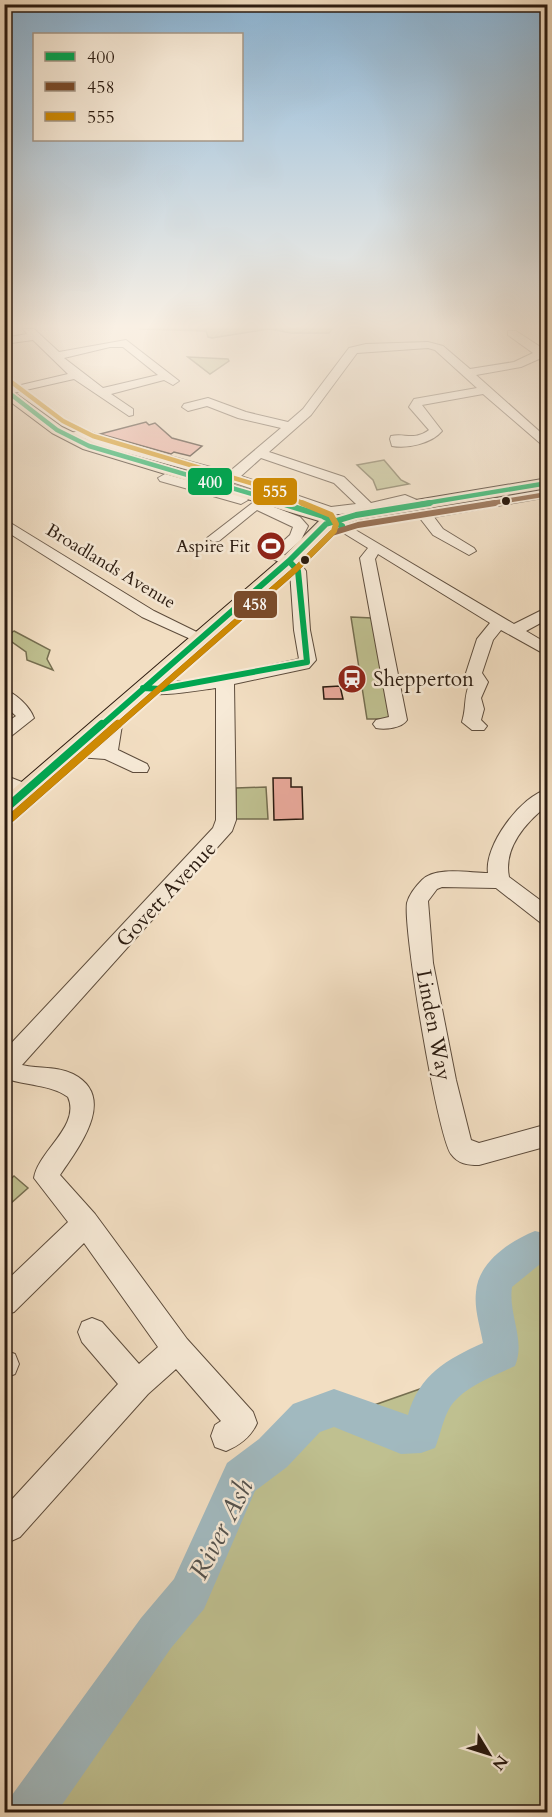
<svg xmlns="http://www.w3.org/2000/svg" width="552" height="1817" font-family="Cardo,serif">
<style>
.green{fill:#bfc090;stroke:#756e50;stroke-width:1.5}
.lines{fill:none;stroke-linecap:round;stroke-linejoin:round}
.river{fill:#a1b9bf;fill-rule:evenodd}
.building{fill:#e9a99b;stroke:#2b1b10;stroke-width:1.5}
.minor-casing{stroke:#5d4c3c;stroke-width:2}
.major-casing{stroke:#2b1b10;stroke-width:2}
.minor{fill:#f7ead7;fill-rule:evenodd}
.major{fill:#f2dec2;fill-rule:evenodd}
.bus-1-far2-casing{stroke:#f7ead7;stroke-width:8}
.bus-1-far1-casing{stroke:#f7ead7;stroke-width:10}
.bus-1-casing{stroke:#f7ead7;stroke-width:12}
.bus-2-far2-casing{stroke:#f7ead7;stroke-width:8}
.bus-2-far1-casing{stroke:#f7ead7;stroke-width:10}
.bus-2-casing{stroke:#f7ead7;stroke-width:12}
.bus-3-far2-casing{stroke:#f7ead7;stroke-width:8}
.bus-3-far1-casing{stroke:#f7ead7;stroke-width:10}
.bus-3-casing{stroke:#f7ead7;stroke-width:12}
.bus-1-far2{stroke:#00a651;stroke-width:4.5}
.bus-1-far1{stroke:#00a651;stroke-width:6}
.bus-1{stroke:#00a651;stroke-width:8}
.bus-2-far2{stroke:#7a4b2a;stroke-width:4.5}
.bus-2-far1{stroke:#7a4b2a;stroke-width:6}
.bus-2{stroke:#7a4b2a;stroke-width:8}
.bus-3-far2{stroke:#ce8a03;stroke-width:4.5}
.bus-3-far1{stroke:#ce8a03;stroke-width:6}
.bus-3{stroke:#ce8a03;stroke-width:8}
.bus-dot{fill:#2b1b10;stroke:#f7ead7;stroke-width:2}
.labels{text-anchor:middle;stroke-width:5;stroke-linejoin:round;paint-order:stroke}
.far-poi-label{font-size:18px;fill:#2b1b10;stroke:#f7ead7;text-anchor:end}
.far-street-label{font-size:18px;fill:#2b1b10;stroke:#f7ead7}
.poi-label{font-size:21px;fill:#2b1b10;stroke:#f7ead7;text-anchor:start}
.street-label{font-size:21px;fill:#2b1b10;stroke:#f7ead7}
.near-water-label{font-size:27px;font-style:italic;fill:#54524d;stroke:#f7ead7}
.line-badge{stroke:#f7ead7;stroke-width:2}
.badge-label{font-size:16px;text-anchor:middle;font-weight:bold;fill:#fff}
</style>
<rect width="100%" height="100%" fill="#f2dec2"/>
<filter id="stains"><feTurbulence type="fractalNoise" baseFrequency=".00333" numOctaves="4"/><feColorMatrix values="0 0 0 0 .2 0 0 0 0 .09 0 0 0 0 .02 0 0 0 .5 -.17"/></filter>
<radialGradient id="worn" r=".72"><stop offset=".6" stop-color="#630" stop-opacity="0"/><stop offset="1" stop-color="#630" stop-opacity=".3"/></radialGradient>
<path class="green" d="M139,329H332L329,333H292L269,329L212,338L208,337L206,331Z
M188,357L228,359L229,361L210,374Z
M384,460L401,480L409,484L377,490L373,480L357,465Z
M351,617L372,618L392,715L388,719H367Z
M14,631L50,650L47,659L53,670L27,660L26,652L5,637Z
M266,787L268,819H236V788Z
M14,1176L28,1188L10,1204L5,1200V1184Z
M535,1247L548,1251L547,1812H39L56,1792L66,1760L156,1633L189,1594L241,1477L266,1443L454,1377L501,1353C503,1332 484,1292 499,1276C509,1265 524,1256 535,1247Z"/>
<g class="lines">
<path class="river" d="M535,1231L548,1234V1267L539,1265L512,1287C508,1315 526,1340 515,1366C492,1377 460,1388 448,1411C442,1423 440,1436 435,1448L421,1453L401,1454L334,1427L320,1432L287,1467L255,1491L204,1609L171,1648L57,1812H6L12,1795L141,1618L174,1579L227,1463L259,1439L293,1404L334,1389L408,1415C419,1375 447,1359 483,1343C480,1326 474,1309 476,1292C478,1262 510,1241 535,1231Z"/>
</g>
<path class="building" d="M146,422L149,425L155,423L172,438L202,446L190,456L174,452L171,454L100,434Z
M340,686L343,699H324L323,687Z
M273,778H291V787H302L303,819L274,820Z"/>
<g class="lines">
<g class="minor-casing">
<path id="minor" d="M23,329H34L59,352L126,340L179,381L173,385L164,380L111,394L133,409V415L129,416L74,379L4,395V389L68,374L33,340L4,344V338L27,334ZM110,347H123L158,375L103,388L64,358Z
M508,331H516L542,348L548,347V355L521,367L476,375L548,439V450L483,394L422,405L442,431C432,443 408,449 392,446L390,439L391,436C405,433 414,441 429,430L409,407L414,399L477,388L435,350L428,348L357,353L311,415L269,452L344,477L371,503L405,495L424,503V509H414L404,504L380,510L330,515L226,480L97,445L84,438L69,441L63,437L64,434L86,430L107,439L229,472L281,428L238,418L207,406L188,411L182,407L184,404L208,398L246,412L288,422L303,409L349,348L366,344L428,342L443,346L470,369L514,362L533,353L508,335ZM261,458L334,483L356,504L331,507L241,476Z
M165,474L246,497L248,500L241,504L160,481L158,478Z
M548,489V497L434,517L443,529L474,548L476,551L469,555L433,535L419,517L423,511L428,510Z
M264,494L271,498L266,504L300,517L308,526L301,540L284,555L298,560L306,571L310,630L316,660L309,668L234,684L236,820L232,831L22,1065C39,1069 57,1066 73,1074C118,1097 79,1147 60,1175L95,1214L187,1339L253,1412L257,1423C251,1437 240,1445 226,1451L215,1447L211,1436L215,1425L221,1421L176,1369L148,1394L20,1537L9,1542L4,1540V1508L118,1384L82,1342L78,1332L82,1322L92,1318L102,1322L139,1364L158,1347L84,1243L14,1312L4,1315V1283L68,1222L34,1178C38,1151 81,1126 68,1097C50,1084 26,1086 4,1078V1051L213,828L216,820V688C200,690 145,701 134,688L137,684L202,680L299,659L294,630L290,571L287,566L267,556L290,535L293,527L257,510L219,541L214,542L207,538Z
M4,519L154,611L209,638L201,643L195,641L142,617L4,530Z
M342,522L514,624L548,607V619L526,631L548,644V656L501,630L493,640L482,673L488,682L481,698L484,709L481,720L487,726L484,730H472L462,722C467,706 463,699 470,682L466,673L477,639L490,623L378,554L375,559L407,720C402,728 385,730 376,728L373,724L376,720L389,717L360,558L368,548L337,529L335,526Z
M4,690C16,693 30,707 34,718L10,737L4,739V724L16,716L4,705Z
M107,713L113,715L122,725L118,750L147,764L149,768L147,772H133L105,759L64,756L61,752L70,746L100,747L104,726L98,719Z
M4,775L32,786L34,791L32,796L25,797L4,789Z
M548,789V805C526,822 503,848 509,877L548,906V925L541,923L496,888L442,887L437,889L428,901L433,963L456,1080L471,1140L479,1143L548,1124V1146L479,1165C468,1165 458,1164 451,1154C437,1133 403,930 407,903C409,895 416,886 422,880C436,866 470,873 488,873C484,845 521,796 548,789Z
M4,1350L15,1354L19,1364L15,1374L5,1378Z"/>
</g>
<g class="major-casing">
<path id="major" d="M4,385L62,427L95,443L335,516L356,510L548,478V488L358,520L349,523L351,526L348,530L342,531L332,528L295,565L12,816L4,818V797L283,557L319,521L83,449L52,433L4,397Z"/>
</g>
<use href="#minor" class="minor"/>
<use href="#major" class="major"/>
<g class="bus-1-far2-casing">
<path id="bus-1-far2" d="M4,389L57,430L89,446L286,504
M421,504L548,483"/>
</g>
<g class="bus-1-far1-casing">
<path id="bus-1-far1" d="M281,503L323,516L342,526
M289,561L298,571L307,662
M143,688L161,689L307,662
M101,726L289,561L326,524L356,515L430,503"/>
</g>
<g class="bus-1-casing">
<path id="bus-1" d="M4,810L102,724"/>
</g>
<g class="bus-2-far2-casing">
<path id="bus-2-far2" d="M486,504L548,494"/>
</g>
<g class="bus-2-far1-casing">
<path id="bus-2-far1" d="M117,726L296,569L332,533L358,525L495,503"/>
</g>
<g class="bus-2-casing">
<path id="bus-2" d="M11,818L118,724"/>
</g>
<g class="bus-3-far2-casing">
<path id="bus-3-far2" d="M10,381L63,421L93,436L267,488L305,504"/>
</g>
<g class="bus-3-far1-casing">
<path id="bus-3-far1" d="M117,726L296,569L334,531L336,524L331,515L302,503"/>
</g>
<g class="bus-3-casing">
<path id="bus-3" d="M11,818L118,724"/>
</g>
<use href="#bus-1-far2" class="bus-1-far2"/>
<use href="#bus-1-far1" class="bus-1-far1"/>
<use href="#bus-1" class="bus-1"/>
<use href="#bus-2-far2" class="bus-2-far2"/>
<use href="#bus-2-far1" class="bus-2-far1"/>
<use href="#bus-2" class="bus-2"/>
<use href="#bus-3-far2" class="bus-3-far2"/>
<use href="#bus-3-far1" class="bus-3-far1"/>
<use href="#bus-3" class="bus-3"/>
</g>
<linearGradient id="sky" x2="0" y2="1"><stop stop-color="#8bb6d8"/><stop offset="0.56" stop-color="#f9f0e4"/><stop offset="1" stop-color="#f9f0e4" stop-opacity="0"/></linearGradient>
<rect width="552" height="583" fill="url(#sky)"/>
<defs>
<g id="stadium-disc" transform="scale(1.5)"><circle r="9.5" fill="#8f2418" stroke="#f7ead7"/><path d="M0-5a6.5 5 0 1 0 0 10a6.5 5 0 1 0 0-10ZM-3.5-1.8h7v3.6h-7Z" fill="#fff"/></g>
<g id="station-disc" transform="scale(1.5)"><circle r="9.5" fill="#8f2418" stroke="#f7ead7"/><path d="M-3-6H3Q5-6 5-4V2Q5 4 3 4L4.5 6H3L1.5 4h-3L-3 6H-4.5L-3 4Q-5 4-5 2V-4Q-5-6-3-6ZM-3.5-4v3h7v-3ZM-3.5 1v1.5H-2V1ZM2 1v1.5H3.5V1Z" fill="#fff"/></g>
</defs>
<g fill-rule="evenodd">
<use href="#stadium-disc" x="271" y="546"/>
<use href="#station-disc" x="352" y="679"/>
</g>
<g class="bus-dot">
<circle cx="506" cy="501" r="5"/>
<circle cx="305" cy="560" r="5"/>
</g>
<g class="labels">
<g class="far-poi-label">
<text x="250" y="552">Aspire Fit</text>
</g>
<g class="far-street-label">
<text transform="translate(111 566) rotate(31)" y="6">Broadlands Avenue</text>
</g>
<g class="poi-label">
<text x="373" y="686">Shepperton</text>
</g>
<g class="street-label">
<text transform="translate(166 894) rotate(-47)" y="7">Govett Avenue</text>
<text transform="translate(434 1025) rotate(79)" y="7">Linden Way</text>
</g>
<g class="near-water-label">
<text transform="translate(221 1529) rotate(-63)" y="9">River Ash</text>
</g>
</g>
<g class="line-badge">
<rect x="187" y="467" width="46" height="29" rx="6" fill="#00a651"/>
<rect x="252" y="477" width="46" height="29" rx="6" fill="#ce8a03"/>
<rect x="233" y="590" width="45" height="29" rx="6" fill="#7a4b2a"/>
</g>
<g class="badge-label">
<text x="210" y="488">400</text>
<text x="275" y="497">555</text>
<text x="255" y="610">458</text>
</g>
<rect width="552" height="1817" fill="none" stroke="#f2dec2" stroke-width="24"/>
<rect x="6" y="6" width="540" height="1805" fill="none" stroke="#2b1b10" stroke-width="3"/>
<rect x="12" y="12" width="528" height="1793" fill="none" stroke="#2b1b10" stroke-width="1.5"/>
<rect x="33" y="33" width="210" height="108" fill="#f7ead7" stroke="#a59787" stroke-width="1.5"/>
<rect x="45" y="52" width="30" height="9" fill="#00a651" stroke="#a59787" stroke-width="1.5"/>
<text x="87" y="63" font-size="18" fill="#2b1b10">400</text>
<rect x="45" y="82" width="30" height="9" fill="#7a4b2a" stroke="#a59787" stroke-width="1.5"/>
<text x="87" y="93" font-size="18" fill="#2b1b10">458</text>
<rect x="45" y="112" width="30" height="9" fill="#ce8a03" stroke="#a59787" stroke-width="1.5"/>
<text x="87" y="123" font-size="18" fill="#2b1b10">555</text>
<g transform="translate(489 1754) rotate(128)" stroke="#f7ead7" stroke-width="4.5" paint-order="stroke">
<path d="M0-4.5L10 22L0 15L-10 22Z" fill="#2b1b10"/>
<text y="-9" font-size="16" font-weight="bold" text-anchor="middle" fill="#2b1b10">N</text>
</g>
<rect width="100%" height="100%" filter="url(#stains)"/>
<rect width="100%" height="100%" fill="url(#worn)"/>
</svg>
